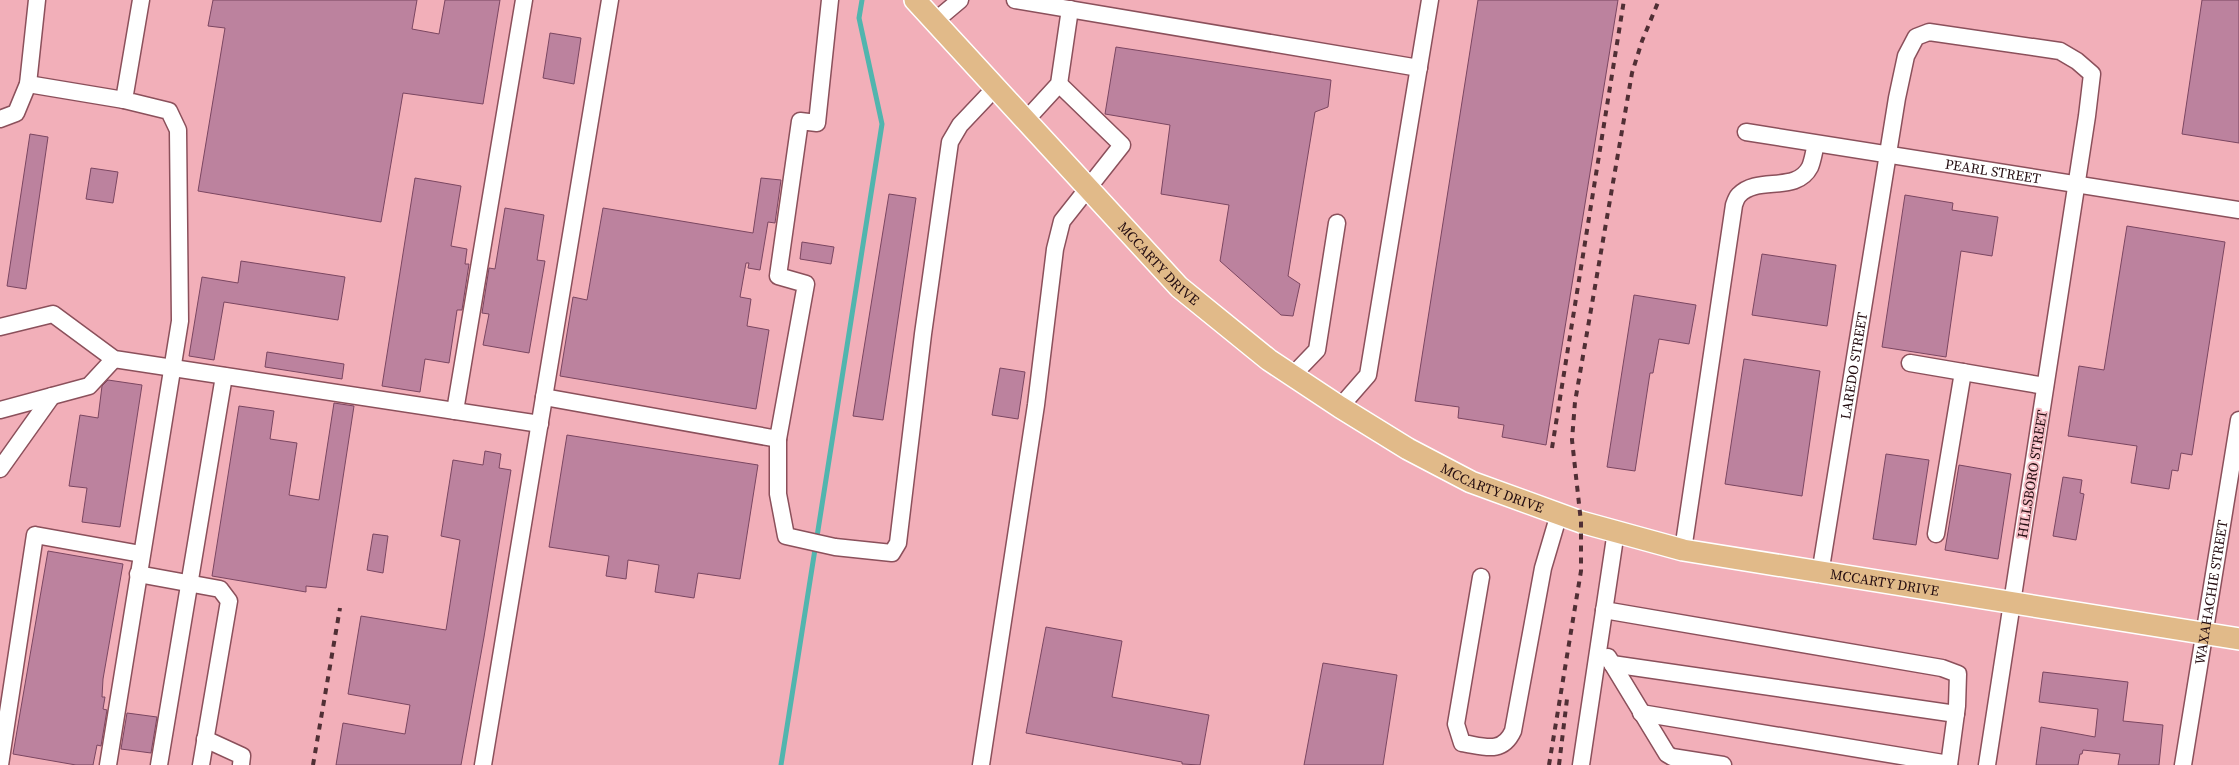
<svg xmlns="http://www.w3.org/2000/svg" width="2239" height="765" font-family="'Source Serif 4',serif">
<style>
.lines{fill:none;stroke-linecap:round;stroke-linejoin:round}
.stream{stroke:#51b5ae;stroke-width:5}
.building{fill:#bc829e;stroke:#7b4661}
.minor-casing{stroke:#8b505b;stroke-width:19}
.major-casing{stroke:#fff;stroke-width:24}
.minor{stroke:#fff;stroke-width:16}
.major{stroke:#e1ba89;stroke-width:21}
.rail{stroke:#502f35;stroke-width:4;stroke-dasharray:6 6;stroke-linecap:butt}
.labels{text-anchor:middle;stroke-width:4;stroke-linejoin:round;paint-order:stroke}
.street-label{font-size:14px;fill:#230c10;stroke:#f7c0c8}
</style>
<rect width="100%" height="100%" fill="#f2afb9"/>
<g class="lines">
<path class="stream" d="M781,765L882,124L859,18L862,0"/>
</g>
<path class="building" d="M213,0H417L412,29L439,34L445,0H500L483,104L403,93L381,222L198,191L225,28L208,26Z
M1478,0H1618L1546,445L1502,437L1504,425L1458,418L1459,407L1415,401Z
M2202,0H2239V143L2182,134Z
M550,33L581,38L574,84L543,78Z
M1116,47L1331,80L1328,107L1315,112L1288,276L1300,284L1293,316L1281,315L1220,261L1229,205L1161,194L1170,125L1105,114Z
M30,134L48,137L26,289L7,286Z
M91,168L118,172L113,203L86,199Z
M415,178L461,186L451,246L467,249L465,264H469L462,310H457L449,363L425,359L420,392L382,386Z
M761,178L781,180L775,223L768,222L760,270L748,268L749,263H746L740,297L751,299L747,326L769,330L756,409L560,376L573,297L587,300L603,208L753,233Z
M889,194L916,198L883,420L853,416Z
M1905,195L1953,203L1952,210L1998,217L1992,256L1961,251L1946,357L1882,347Z
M505,208L544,215L537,260L545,261L529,353L483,345L489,314L482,313L489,268L495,269Z
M2127,226L2225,242L2192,455L2181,453L2178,471L2172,470L2169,489L2131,483L2137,446L2068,436L2079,366L2104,370Z
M802,242L834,247L831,264L800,259Z
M1762,254L1836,265L1827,326L1752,315Z
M241,261L345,277L338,320L224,302L214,360L189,356L202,277L238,283Z
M1634,295L1696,305L1689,344L1659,339L1653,373H1650L1635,471L1607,467Z
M267,352L344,364L342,379L265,367Z
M1744,359L1820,371L1802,496L1725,484Z
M1000,368L1025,372L1018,419L992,415Z
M108,380L142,385L120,527L82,522L87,488L69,486L80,415L98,418L102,386Z
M334,403L354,406L326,588L306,586V592L212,576L239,406L274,411L270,439L297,443L289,495L319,500Z
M567,435L758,465L740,579L698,573L694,598L655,592L659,565L628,560L626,579L606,576L609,556L549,547Z
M485,451L501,454L499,468L511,470L484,637L461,765H336L343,723L405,734L410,705L348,694L361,616L446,630L460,540L441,536L453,460L483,465Z
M1886,454L1929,460L1916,545L1873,539Z
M1959,465L2011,474L1998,559L1945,550Z
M2063,477L2082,480L2080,493L2084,494L2076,540L2053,536Z
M373,534L388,536L383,573L367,570Z
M48,551L123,564L103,679L102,697H105L103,709L107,710L101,746L97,745L93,765H76L13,754Z
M1046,627L1122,641L1112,697L1209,715L1200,765L1182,764V762L1026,733Z
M1323,663L1397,675L1383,765H1304Z
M2043,672L2128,682L2123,721L2163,725L2159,765H2118L2120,754L2083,750L2082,754H2080L2078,765H2036L2041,727L2095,737L2098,709L2039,702Z
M127,713L157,717L151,753L121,749Z"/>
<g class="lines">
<g class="minor-casing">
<g id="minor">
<path d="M1015,0L1419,68"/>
<path d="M935,21L960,0"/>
<path d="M28,84L124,100"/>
<path d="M0,119L16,113L28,84L37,0"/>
<path d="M1026,120L1059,84L1070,9"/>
<path id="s1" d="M1746,132L2239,210"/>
<path d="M0,327L53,314L114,359L540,424"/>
<path d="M1910,363L2045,386"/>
<path d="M1292,376L1317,350L1337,223"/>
<path d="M544,397L778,439L806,284L778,276L800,121L817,123L830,0"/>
<path d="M1340,407L1368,375L1430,0"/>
<path d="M0,410L89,386L114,359"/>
<path d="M455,411L524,0"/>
<path d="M778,439V494L786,536L835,547L892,553L898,543L923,334L950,142L960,125L996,87"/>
<path d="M0,469L52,396"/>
<path d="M1936,534L1963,372"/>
<path d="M1683,550L1734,205C1735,202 1737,197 1739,195C1758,175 1796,194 1810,167C1813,160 1814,151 1816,144"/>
<path d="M138,574L220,589L229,601L201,765"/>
<path id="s2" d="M1820,574L1897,98L1906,56L1916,37L1929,32L2060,51L2077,61L2092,74L2087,116L1987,765"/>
<path d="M1481,577L1456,724L1462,743C1483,746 1502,755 1513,731L1543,568L1559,514"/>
<path d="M1604,610L1942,668L1958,674L1957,706L1949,765"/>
<path d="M1608,657L1667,754L1672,757L1723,765"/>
<path d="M1612,664L1956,714"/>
<path d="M1641,713L1949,764"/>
<path d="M205,739L242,756L241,765"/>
<path d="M0,765L35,535L141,554"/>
<path d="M108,765L180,321L178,130L169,111L124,100L141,0"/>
<path d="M159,765L224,376"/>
<path d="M483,765L610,0"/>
<path d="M981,765L1036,405L1055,249L1062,221L1122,145L1059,84"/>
<path d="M1581,765L1616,531"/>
<path id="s3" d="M2183,765L2239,420"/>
</g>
</g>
<g class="major-casing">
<g id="major">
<path id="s4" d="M915,0L1179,287L1269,360L1340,407L1408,449L1471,482L1581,522L1683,550L2239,639"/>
</g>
</g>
<use href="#minor" class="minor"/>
<use href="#major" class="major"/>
<path class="rail" d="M1552,448L1624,0
M313,765L340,608
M1549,765L1581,571V522L1572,440L1575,402L1632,73L1642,41L1659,0
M1559,765L1567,699"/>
</g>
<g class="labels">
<g class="street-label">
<text dy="5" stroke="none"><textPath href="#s1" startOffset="250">PEARL STREET</textPath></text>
<text dy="5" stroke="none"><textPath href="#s4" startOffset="359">MCCARTY DRIVE</textPath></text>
<text dy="5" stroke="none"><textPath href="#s2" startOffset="211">LAREDO STREET</textPath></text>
<text transform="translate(2032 474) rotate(-81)" y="5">HILLSBORO STREET</text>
<text dy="5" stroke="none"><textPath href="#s4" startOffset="764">MCCARTY DRIVE</textPath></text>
<text dy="5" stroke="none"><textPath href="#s4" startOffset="1169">MCCARTY DRIVE</textPath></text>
<text dy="5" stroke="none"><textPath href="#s3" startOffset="175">WAXAHACHIE STREET</textPath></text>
</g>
</g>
</svg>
